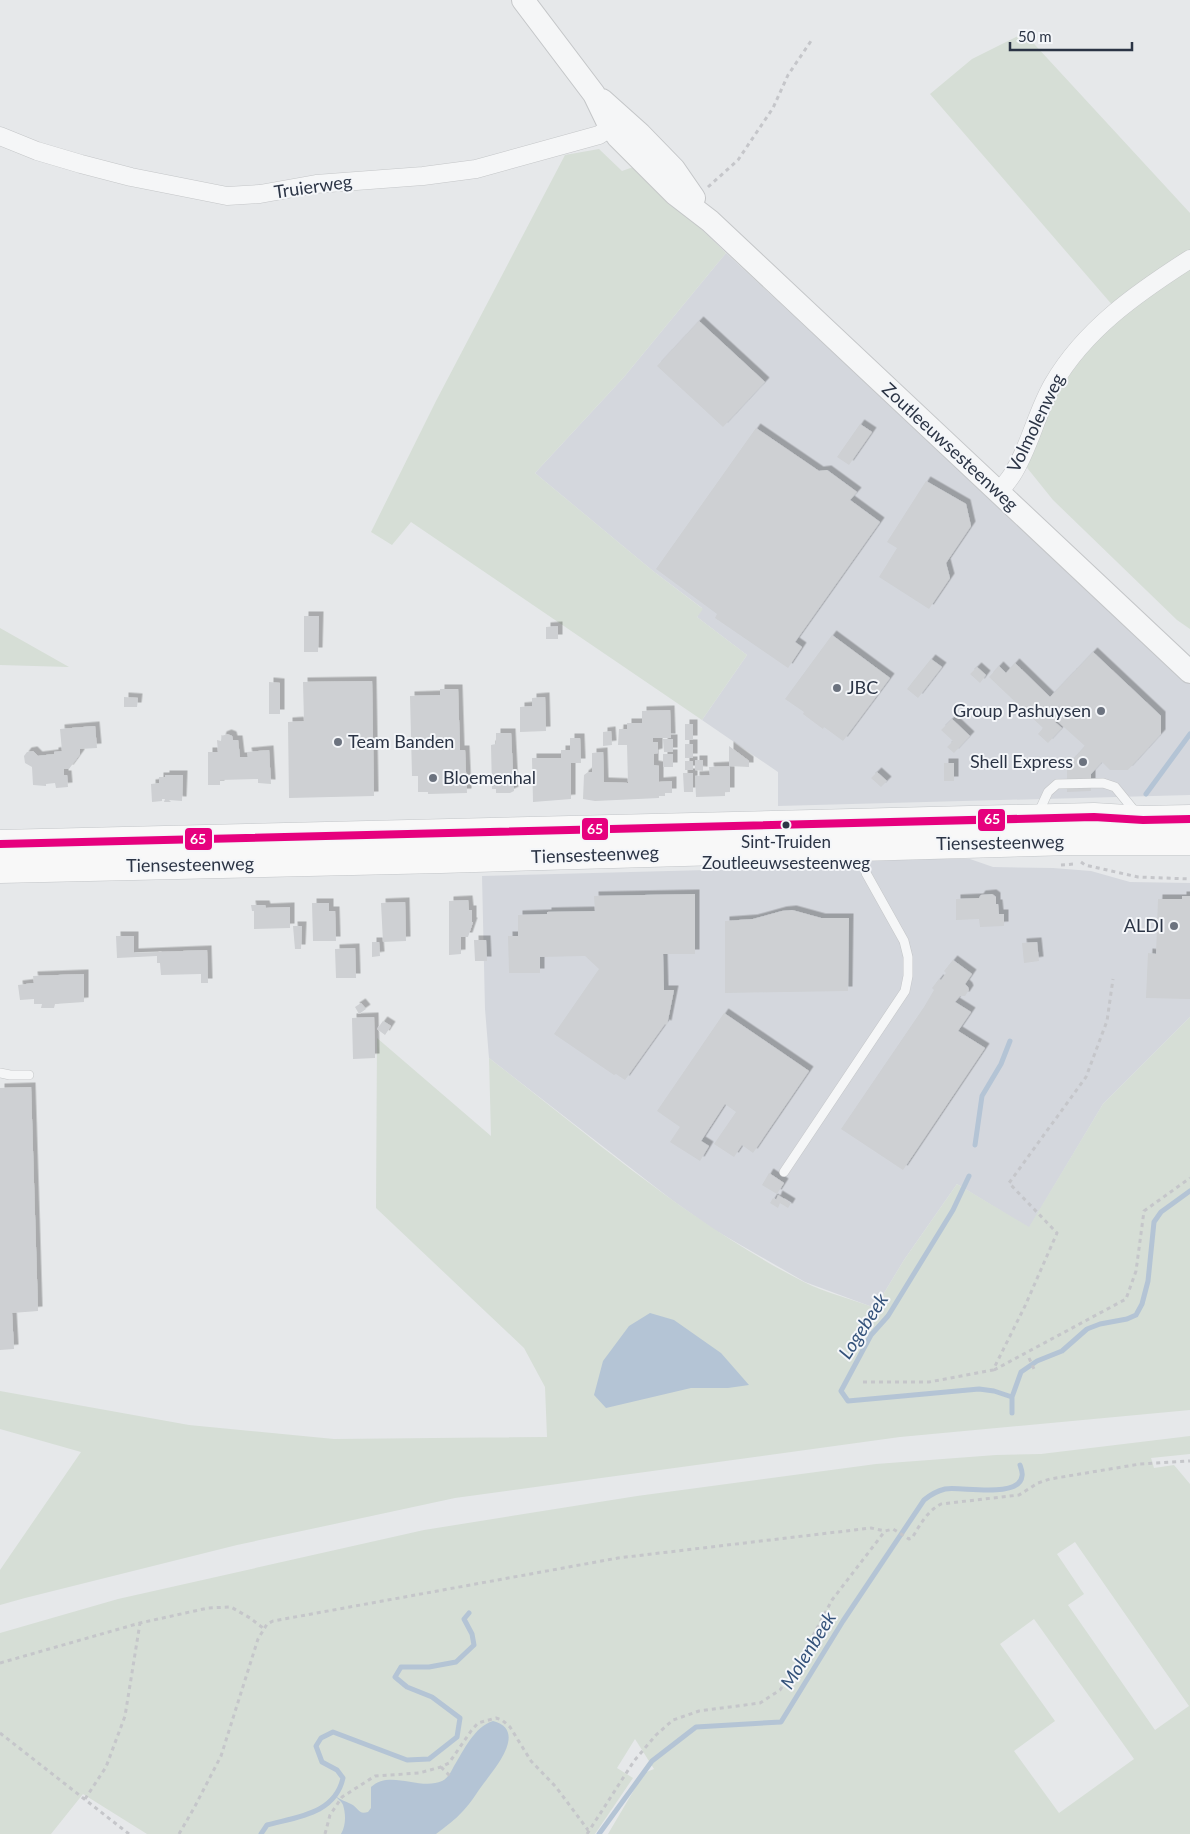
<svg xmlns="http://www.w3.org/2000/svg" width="1190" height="1834" font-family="Lato,sans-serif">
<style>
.built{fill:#d4d7dd}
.green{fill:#d6ded6;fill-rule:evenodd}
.water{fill:#b4c4d5}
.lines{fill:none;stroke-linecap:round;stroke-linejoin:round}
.stream{stroke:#b4c4d5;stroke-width:5}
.building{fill:#ced0d3;filter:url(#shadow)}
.service-casing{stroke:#c4c6c8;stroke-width:10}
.minor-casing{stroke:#c4c6c8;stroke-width:19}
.tertiary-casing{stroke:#c4c6c8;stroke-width:24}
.primary-casing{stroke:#c2c5c8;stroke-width:29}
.path{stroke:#c5c6ca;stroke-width:3;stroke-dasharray:4 4;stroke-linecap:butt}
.service{stroke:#f5f6f7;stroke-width:9}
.minor{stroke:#f5f6f7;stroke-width:18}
.tertiary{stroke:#f5f6f7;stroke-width:22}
.primary{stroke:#f8f8f8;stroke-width:28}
.bus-1-casing{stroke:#f4f6f9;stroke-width:11}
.bus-1{stroke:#e6007e;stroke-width:8}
.poi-dot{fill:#6c737f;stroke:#f4f6f9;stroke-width:2}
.bus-dot{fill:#2b3445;stroke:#f4f6f9;stroke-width:2}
.labels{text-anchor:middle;stroke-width:4;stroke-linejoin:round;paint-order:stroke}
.bus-label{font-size:17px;fill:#2b3445;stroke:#f4f6f9}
.street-label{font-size:18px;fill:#2b3445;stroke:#f4f6f9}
.poi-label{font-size:18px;fill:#2b3445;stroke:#f4f6f9;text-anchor:start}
.water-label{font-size:19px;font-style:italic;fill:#34527a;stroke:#f4f6f9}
.line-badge{stroke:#f4f6f9;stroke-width:2}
.badge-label{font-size:14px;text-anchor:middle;font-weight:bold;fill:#fff}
</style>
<defs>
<filter id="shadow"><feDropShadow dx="4.5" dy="-4.5" stdDeviation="0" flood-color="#0004"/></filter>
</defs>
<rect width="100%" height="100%" fill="#e6e8ea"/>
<path class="built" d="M726,253L1074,576L1190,681V795L778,806V772L702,720L747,655L697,617L702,608L653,571L535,473L624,377Z
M851,859H970L993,867L1053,868L1091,871L1130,882L1190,883V1017L1103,1104L1029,1228L957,1184L904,1260L875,1308L805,1282L713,1229L672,1200L489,1058L485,1009L482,876L822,867Z"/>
<path class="green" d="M1024,33L1190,213V253L1114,307L930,94L972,59Z
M599,149L622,171L636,166L726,253L624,377L535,473L653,571L703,609L697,617L747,655L702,720L411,522L392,545L371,532L436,401L565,155Z
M1190,264V629L1177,620L1053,500L1024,464L1063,380L1107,325Z
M0,628L69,667L0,665Z
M1190,1017V1410L900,1437L455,1498L237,1545L25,1598L0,1605V1570L81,1452L0,1429V1391L189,1425L334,1439L547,1437L545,1387L524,1348L376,1208L377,1038L491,1136L489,1058C590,1136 689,1223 804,1282C826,1293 852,1299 875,1308L904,1260L957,1184L1029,1227L1103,1104Z
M1190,1436V1454L1151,1458L1154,1468L1174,1465L1190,1484V1834H608L644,1773L654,1769L635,1739L617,1768L633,1778L595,1834H147L83,1794L51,1834H0V1633L118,1599L424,1530L637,1496L876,1464L996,1455L1041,1454ZM1075,1542L1189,1706L1155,1730L1068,1605L1084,1594L1057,1554ZM1034,1619L1134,1759L1059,1813L1014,1751L1055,1721L1000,1644Z"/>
<path class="water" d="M650,1313L674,1320L721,1353L749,1385L728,1388H691L606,1408L594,1395L603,1361L629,1326Z
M493,1721C528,1730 495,1768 484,1783C477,1792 471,1803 463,1811C455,1820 445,1827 436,1834H341C346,1825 346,1815 343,1805C342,1802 337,1798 335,1796C341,1800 345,1801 351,1804C359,1808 358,1815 368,1812L371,1808V1787C390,1769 420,1791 442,1781C448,1778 451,1772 454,1766C464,1750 474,1727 493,1721Z"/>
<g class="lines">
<path class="stream" d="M1146,794L1190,734
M975,1145L982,1096L1001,1064L1010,1041
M969,1176L953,1210L888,1316L871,1335L841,1391L848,1401L979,1389L994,1391L1012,1397
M1012,1413V1397L1021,1372L1037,1361L1062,1351L1087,1329L1100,1324L1127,1319L1136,1315L1142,1304L1148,1281L1154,1222L1161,1212L1190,1191
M261,1834L267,1825C297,1817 335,1814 343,1778L337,1770L322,1762L316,1746L321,1738L333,1732L407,1760L429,1759L457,1737L460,1718L432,1697L407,1687L395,1677L401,1667H429L456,1662L474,1645L472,1634L464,1619L469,1613
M599,1834L652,1761L696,1727L781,1722L843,1621L924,1500C930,1495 937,1491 945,1489C960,1486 1020,1499 1022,1476C1023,1473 1021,1468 1020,1465"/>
</g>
<path class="building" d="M699,321L765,382L723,427L657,366Z
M860,424L872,432L849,465L837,457Z
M756,428L819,471L827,470L857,492L850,500L880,522L795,642L802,647L788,668L715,618L717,614L656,569Z
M926,481L966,504L971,526L946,563L950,578L929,609L879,577L897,548L887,542Z
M304,616H319L318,652H304Z
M558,626V639H546V627Z
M832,635L890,678L843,741L824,727L823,729L803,714L804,712L785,699Z
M1093,652L1161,716V734L1128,770H1110L1102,762L1091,774V791L1067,792V766L1085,746L1056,720L1055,722L1062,728L1048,743L1038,734L1043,728L989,677L999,666L1006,673L1015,663L1050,697Z
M931,659L942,667L918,698L907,689Z
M977,667L986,675L980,683L970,674Z
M372,681L374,796L289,798L288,722L304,721L303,682Z
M269,682L280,683V714H269Z
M440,689H458L460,750H465L467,793L428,794V792H418V776H412L410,696L440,695Z
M124,697L138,698L137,707H124Z
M545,697L546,731L520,732V707L532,706V698Z
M670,710L671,738H653V742H658V753L654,754V765L659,766V782L672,781V793H665V796H659V798L595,801L583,799L584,775L588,772H592V753L603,752L604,782L628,783L627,745H618L619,729H627V723H642V711Z
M952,719L970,736L954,753L947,747L953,741L941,730Z
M685,724H693V740H685Z
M95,726L97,748L80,749V754L69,769H64V775H67L68,787L56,788L55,783L46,784V786L33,785L32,767L25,763L24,756L27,752L33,751L38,756L54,754V752L62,751L60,729Z
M611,731L612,745L603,746V732Z
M496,733H511L514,791L510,793H496V789H492L491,745L496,744Z
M227,734L232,736L233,740H238L240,757H248L247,752L269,750L271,784L258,783V779L220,780V785H208V752H218L217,740L221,741L222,736Z
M570,738H580L581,763H571V799L533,802L532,758H561V750H570Z
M663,739H673V752H664Z
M685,744H693V758H685Z
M729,746L749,761V767L729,766Z
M663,754H673V767H663Z
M695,760H703V771L695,770Z
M685,761H693V770H685Z
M944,763H954V781H944Z
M730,766V792H725V796L696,797L695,776L710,775L709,767Z
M877,772L887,781L881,787L871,778Z
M683,773H693V792H684Z
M165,775H183L182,801L169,800L171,802H164L165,799H162V801L152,802L151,784L159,783V777H165Z
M695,894V954H663L664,990H674L667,1025L665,1024L625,1080L616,1074L614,1075L554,1034L599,969L585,956L540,957V973H509L508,936H518V915L547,914V912L595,911L594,896Z
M992,894L996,897V904H998L999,914H1004V926L980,927L979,919L956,920V899L979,898L981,895Z
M1182,896H1190V999L1146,998L1148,953L1156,954L1158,899H1182Z
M468,900L469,910H472V922H473L468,937H461V954L449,955V901Z
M405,902L406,941L383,942L381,903Z
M312,903H329V911H335L336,941H313Z
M251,905H265L266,908L290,907V928L254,929V911H252Z
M792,910L821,918H849L848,991L725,993V921L753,919L782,911Z
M293,926H302L301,949H295Z
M116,936H134V953L207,950L208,983H201V974L161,975L160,963H157V956L117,958Z
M474,940H486L487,961H475Z
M372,942H379L380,956L372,957Z
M1037,942L1039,961L1024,963L1022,943Z
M355,948L356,978H336L335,949Z
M953,960L972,974L965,984L968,987L969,990L965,996H960L955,1002L971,1012L958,1031L985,1048L903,1170L841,1129L924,1007L934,990L932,988L939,979L941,980L946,973L944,971Z
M84,974V1002L55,1004L54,1008H41L42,1004H34V999L20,1000L18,985L34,983L33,976Z
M361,1003L366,1009L359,1014L355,1007Z
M724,1013L809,1071L753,1153L742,1145L734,1157L714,1144L736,1112L725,1104L701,1141L709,1146L700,1161L670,1142L680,1127L657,1111Z
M374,1017L375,1058L353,1059L352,1018Z
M383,1021L391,1026L385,1035L377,1029Z
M31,1087L38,1311L12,1313L14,1349L0,1350V1088Z
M769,1173L784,1183L777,1194L762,1185Z
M778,1195L791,1203L788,1208L780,1203L778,1208L770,1203L773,1198L776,1200Z"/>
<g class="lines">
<g class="service-casing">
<path id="service" d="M1037,816L1048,792L1057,784L1103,783L1115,787L1137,814
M0,1073L10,1075H29
M784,1172L905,991L908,976V957L904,941L866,873L863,851"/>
</g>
<g class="minor-casing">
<path id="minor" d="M0,136L37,151L81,164L131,177L227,196L260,194L316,184L423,176L476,169L599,135L620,121
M998,493C1003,487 1008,481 1012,475C1030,447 1036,413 1053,384C1085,329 1137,293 1190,259"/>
</g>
<g class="tertiary-casing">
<path id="tertiary" d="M523,0L594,94L608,123L618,137L675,194L710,221L1190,672
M602,100L640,134L674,169L694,198"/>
</g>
<g class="primary-casing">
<path id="primary" d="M0,844L1094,817L1143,820L1190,819
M0,869L441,859L1072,841H1190"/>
</g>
<path class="path" d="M708,187L738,160L773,108L788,75L811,41
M1081,862L1085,865L1138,877L1190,879
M1061,865L1074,864
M1029,1358L1034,1369
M994,1370L1126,1299L1136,1271L1144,1211L1190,1178
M863,1382H929L993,1370L1025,1306L1057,1233L1009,1183L1086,1077L1107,1021L1113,979
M0,1663L140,1623L208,1608L231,1607L250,1618L263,1628
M0,1733L129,1834
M441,1767L451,1777
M85,1799L106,1767L125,1716L140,1623
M179,1834L194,1808L221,1756L258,1639L267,1624L273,1621L618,1558L871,1528L885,1531L893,1529L909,1539L912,1538C920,1525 927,1511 941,1504L1019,1495L1038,1483L1050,1479L1140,1464L1190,1461
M325,1834L330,1815L342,1797L375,1776L419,1773L441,1767L449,1763L471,1731L478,1723L496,1718L502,1720L510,1727L531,1761L556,1787L588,1830
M587,1834L634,1761L656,1735L673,1720L699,1711L760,1703L780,1690L800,1660L832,1600L885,1531"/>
<use href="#service" class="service"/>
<use href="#minor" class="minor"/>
<use href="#tertiary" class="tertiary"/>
<use href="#primary" class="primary"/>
<g class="bus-1-casing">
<path id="bus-1" d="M0,844L1094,817L1143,820L1190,819"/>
</g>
<use href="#bus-1" class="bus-1"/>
</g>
<g class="poi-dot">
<circle cx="837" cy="688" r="5"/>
<circle cx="1101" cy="711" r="5"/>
<circle cx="338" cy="742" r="5"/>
<circle cx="1083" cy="762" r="5"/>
<circle cx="433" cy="778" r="5"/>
<circle cx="1174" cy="926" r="5"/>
</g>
<circle class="bus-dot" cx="786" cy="825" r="4.5"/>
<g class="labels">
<g class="bus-label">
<text x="786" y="848">Sint-Truiden<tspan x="786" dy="21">Zoutleeuwsesteenweg</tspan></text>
</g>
<g class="street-label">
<text transform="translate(313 187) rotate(-8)" y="6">Truierweg</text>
<text transform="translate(1036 423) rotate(-64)" y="6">Volmolenweg</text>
<text transform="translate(950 447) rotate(43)" y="6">Zoutleeuwsesteenweg</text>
<text transform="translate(1000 843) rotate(-1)" y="6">Tiensesteenweg</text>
<text transform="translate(595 855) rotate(-2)" y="6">Tiensesteenweg</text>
<text transform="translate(190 865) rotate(-1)" y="6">Tiensesteenweg</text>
</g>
<g class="poi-label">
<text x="847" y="694">JBC</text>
<text x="1091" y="717" text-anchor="end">Group Pashuysen</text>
<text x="348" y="748">Team Banden</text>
<text x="1073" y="768" text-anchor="end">Shell Express</text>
<text x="443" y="784">Bloemenhal</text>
<text x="1164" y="932" text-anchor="end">ALDI</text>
</g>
<g class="water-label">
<text transform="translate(863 1326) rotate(-57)" y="7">Logebeek</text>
<text transform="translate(808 1650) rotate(-58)" y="7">Molenbeek</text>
</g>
</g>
<g class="line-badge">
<rect x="977" y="808" width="29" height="24" rx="5" fill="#e6007e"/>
<rect x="581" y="817" width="28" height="24" rx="5" fill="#e6007e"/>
<rect x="184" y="827" width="29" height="24" rx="5" fill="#e6007e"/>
</g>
<g class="badge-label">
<text x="992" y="824">65</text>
<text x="595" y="834">65</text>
<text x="198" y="844">65</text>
</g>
<path d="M1010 42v8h122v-8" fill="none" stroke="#2b3445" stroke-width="2.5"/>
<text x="1018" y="42" font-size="15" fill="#2b3445" stroke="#f4f6f9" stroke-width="4" paint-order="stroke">50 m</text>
</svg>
